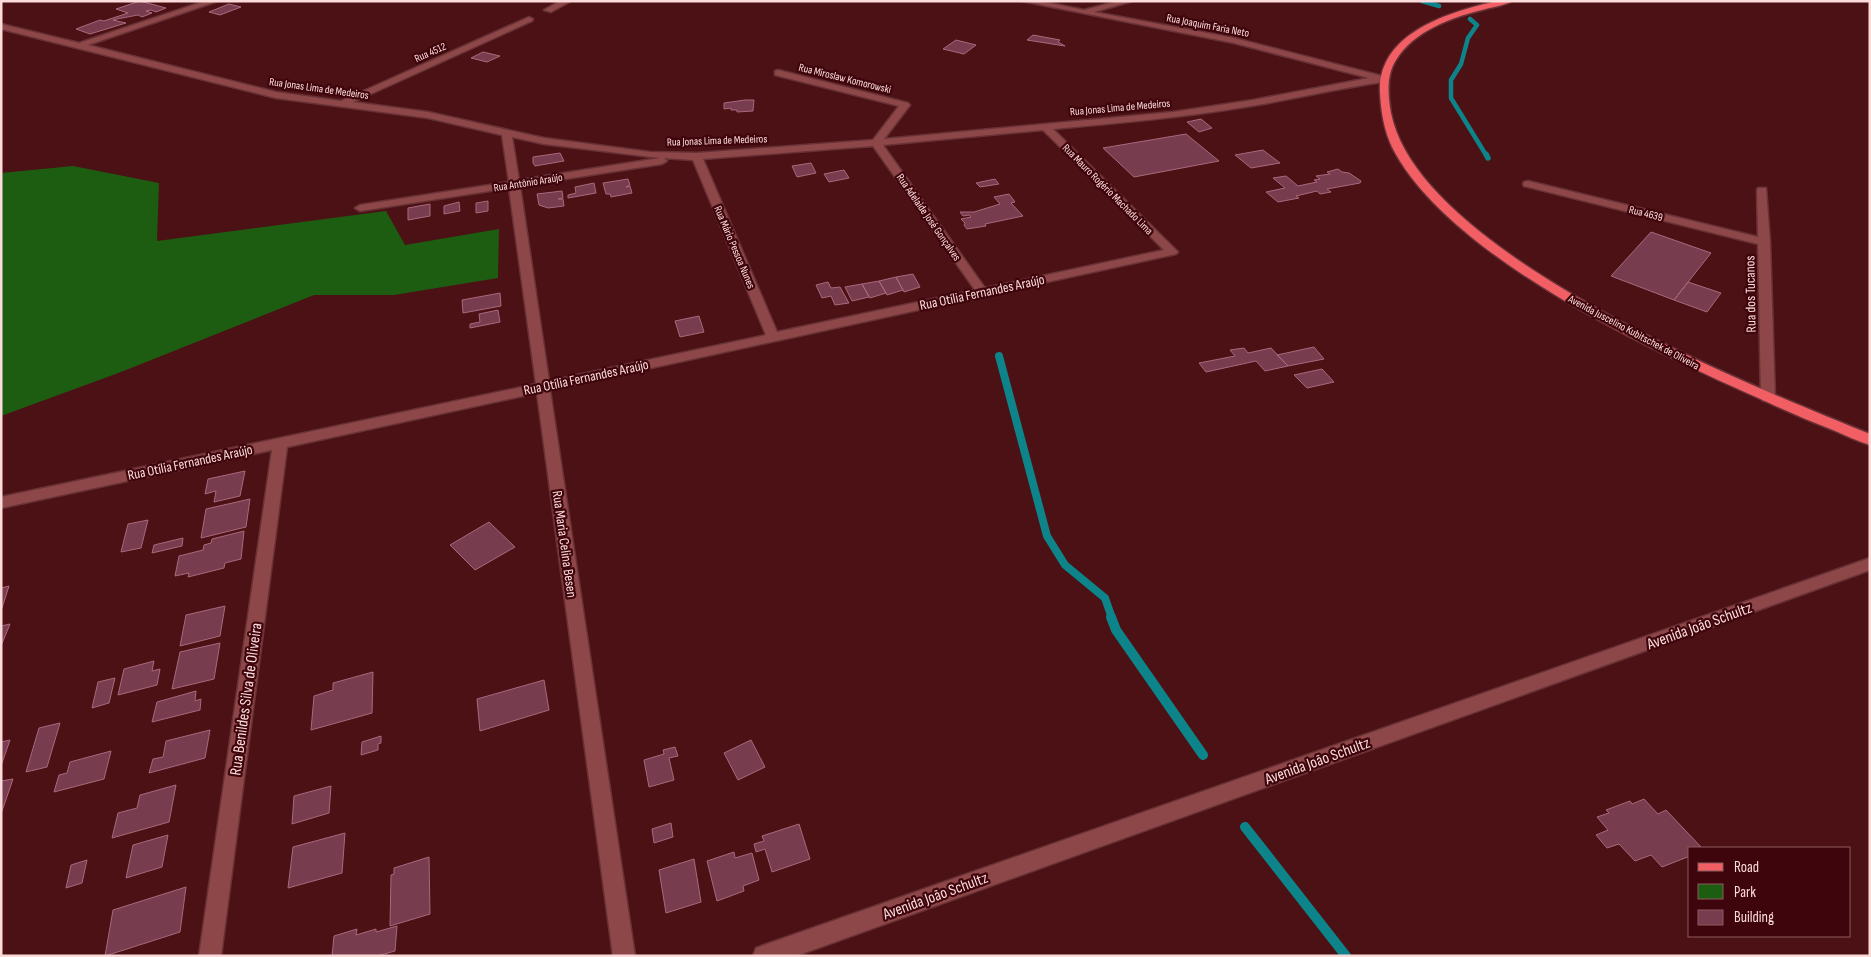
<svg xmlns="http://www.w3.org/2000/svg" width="1871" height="957" font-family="'Sofia Sans Condensed',sans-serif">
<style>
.green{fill:#1d5d11}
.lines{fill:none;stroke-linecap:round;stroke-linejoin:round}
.stream-far3{stroke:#0d838a;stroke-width:4.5}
.stream-far2{stroke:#0d838a;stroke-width:5.5}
.stream-far1{stroke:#0d838a;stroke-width:8}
.stream{stroke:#0d838a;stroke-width:10}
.building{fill:#783c4f;stroke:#aa687c}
.minor-casing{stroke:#673135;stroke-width:3}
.major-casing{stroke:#673135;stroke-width:3}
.minor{fill:#8e4748;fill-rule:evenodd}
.major{fill:#f15e64;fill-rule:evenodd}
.labels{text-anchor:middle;stroke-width:4.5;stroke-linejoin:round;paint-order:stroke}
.far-street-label{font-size:11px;fill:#fcdcdb;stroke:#3f050c}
.street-label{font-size:14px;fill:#fcdcdb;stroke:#3f050c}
.near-street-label{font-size:16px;fill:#fcdcdb;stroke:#3f050c}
</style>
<rect width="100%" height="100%" fill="#4b1115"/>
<path class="green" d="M73,166L159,183L157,241L386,211L405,245L499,229L498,278L394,295H314L121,372L1,416V173Z"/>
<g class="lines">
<path class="stream-far3" d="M1422,1L1439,6
M1470,19L1477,25L1468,38L1461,64L1451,80V98L1486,155"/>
<path class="stream-far2" d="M1486,154L1488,158"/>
<path class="stream-far1" d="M999,356L1047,536L1065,565L1105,598L1112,618"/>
<path class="stream" d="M1111,617L1116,630L1203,755
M1245,827L1346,956"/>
</g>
<path class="building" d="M140,1L166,8L156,12L151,10L146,11L152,13L142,17L138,15L117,19L113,20L126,23L90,34L76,29L100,20L104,21L128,13L116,9Z
M229,4L241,7L220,15L209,12Z
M1033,35L1060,40L1058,42L1065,46L1027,40Z
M956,40L976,45L964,54L943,49Z
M483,52L500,56L487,62L471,58Z
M745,100H754L753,111L737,112V110H731V108L724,109V103Z
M1201,119L1212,128L1199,132L1187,122Z
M1186,134L1219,161L1134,177L1103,148Z
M1263,150L1280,163L1251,168L1235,155Z
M560,153L564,161L535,166L533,163V157Z
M811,163L816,173L797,177L792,166Z
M1338,169L1342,172L1349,173L1361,181L1360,183L1327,189L1331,192L1320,194L1317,191L1296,196L1299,198L1278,202L1266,192L1285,188L1273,178L1286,176L1298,186L1317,182L1314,180L1320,179L1316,176L1330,174L1327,172Z
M844,170L849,178L829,182L824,174Z
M628,179L630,185L626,187L630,186L632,193L611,197L610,194H606L603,183Z
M995,179L999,184L980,187L976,183Z
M594,183L596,193L568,198V195L576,193L575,187Z
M562,191L563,198L558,199H563L564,206L548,208L539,205L537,194Z
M1009,194L1015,202L1011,203L1023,216L985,224L986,226L967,229L964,225L965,223L961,219L971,217L969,215L963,216L960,212H974L1000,204L994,197Z
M488,201V211L476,213V203Z
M459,202L460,211L444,214V206Z
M430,204V216L408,220V208Z
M1651,232L1711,253L1674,300L1611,276Z
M913,274L920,287L904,292L896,277Z
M896,277L903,290L887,295L879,281Z
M879,281L886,293L870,298L862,284Z
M828,282L831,288L840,287L849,303L835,305L831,296L822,298L816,285Z
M1688,282L1721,293L1707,312L1674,300Z
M862,284L869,297L852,301L845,287Z
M500,293L501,306L463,313L462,300Z
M498,310L500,322L470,328V324L480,322L479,314Z
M699,316L704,332L680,337L675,321Z
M1314,347L1324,359L1288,366L1277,355Z
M1244,348L1248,353L1271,348L1288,366L1265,371L1256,361L1206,372L1199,363L1235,356L1230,350Z
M1322,369L1334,382L1307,388L1294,375Z
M245,471L240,496L214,502L216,491L205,494L208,479Z
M250,499L246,527L201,538L206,509Z
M148,520L141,548L121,552L128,524Z
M489,522L515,547L475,570L450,545Z
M244,531L241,559L225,563L224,568L188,577L189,573L175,576L179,556L203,550L204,545L211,543L212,539Z
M183,538L182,546L152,553L154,545Z
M9,586L2,608L1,609V588Z
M225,606L220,636L180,646L186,615Z
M10,624L1,646V626Z
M220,643L214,679L172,689L180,652Z
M154,661L152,671L160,669L157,685L118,695L124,669Z
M373,672L372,713L311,730L314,696L333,690V683Z
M115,678L109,703L92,708L98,682Z
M544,680L549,710L480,731L477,699Z
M196,691L195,701L201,699L200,710L152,722L157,702Z
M60,723L47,767L26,772L39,728Z
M210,730L205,758L149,773L153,759L163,757L166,741Z
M381,736V743L378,744V750L361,755L362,742Z
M10,740L1,766V742Z
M751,740L765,767L738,780L724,753Z
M675,747L678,756L669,758L674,780L649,787L644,760L664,754L663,750Z
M111,751L104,779L54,792L59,775L67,773L70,762Z
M13,779L1,814V781Z
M176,785L169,822L112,838L118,813L137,808L140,795Z
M331,786L329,813L292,824L294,796Z
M1644,799L1658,814L1666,810L1702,848H1690V856L1662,867L1651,855L1635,861L1619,844L1607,848L1596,835L1608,830L1597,817L1609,813L1606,810L1630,801L1632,804Z
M671,823L673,837L654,843L652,829Z
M799,824L810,859L772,872L765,849L756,852L754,844L764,841L762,836Z
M345,833L342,873L288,888L293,847Z
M168,835L162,867L126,878L133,845Z
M734,852L735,858L752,853L759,880L743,886L744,891L717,901L707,861Z
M429,857L430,914L390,926L391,875L394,874V868Z
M694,859L701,902L666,913L659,870Z
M87,860L82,883L66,888L71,865Z
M186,887L180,932L105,956L113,910Z
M397,926L395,951L377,956H332L334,936L357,929L356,935L376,929V932Z"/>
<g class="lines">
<g class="minor-casing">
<path id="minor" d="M205,1H218L88,45L276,92L341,101L529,17L533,19L532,21L353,102L428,112L544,138L650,152L697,153L873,140L899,106L775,75V71L778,70L908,103L910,105L884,139L1173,112L1253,100L1369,78L1234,43L1022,1H1040L1084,10L1118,1H1133L1094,12L1234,38L1386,77L1387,79L1383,82C1339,88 1295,99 1251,106C1186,117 1120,123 1053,129L1176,250L1178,252L1176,254L550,390L635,956H613L537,393L287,447L221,956H199L272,450L1,508V497L536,384L509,188L360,211L355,208L360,205L509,182L502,135L428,118L276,98L1,29V24L79,43ZM1043,130L1164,250L985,288L883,145ZM512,137L544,144L660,158L519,180ZM873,146L975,290L777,332L703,159ZM664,158L693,160L766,335L549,381L520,186L662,164L667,161Z
M560,1H571L551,12L544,10Z
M1528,181L1758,237L1757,190L1758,188H1766L1770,242L1775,398L1773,401H1763L1761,398L1758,244L1524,186L1523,184L1524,182Z
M1870,558V570L796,956H753L756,948L764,945Z"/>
</g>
<g class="major-casing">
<path id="major" d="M1497,1H1512C1504,6 1491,7 1482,10C1450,18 1414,31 1396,60C1386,75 1388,96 1391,113C1418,252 1748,385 1870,434V445C1857,441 1845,435 1833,430C1807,420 1782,409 1756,397C1649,350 1446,254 1392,147C1384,130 1381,112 1380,93C1377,33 1449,12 1497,1Z"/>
</g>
<use href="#minor" class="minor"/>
<use href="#major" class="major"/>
</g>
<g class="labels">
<g class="far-street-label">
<text transform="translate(1208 25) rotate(11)" y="4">Rua Joaquim Faria Neto</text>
<text transform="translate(430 52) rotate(-24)" y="4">Rua 4512</text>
<text transform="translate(845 78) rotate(14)" y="4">Rua Miroslaw Komorowski</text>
<text transform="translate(319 88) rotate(8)" y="4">Rua Jonas Lima de Medeiros</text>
<text transform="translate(1120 107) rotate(-5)" y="4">Rua Jonas Lima de Medeiros</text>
<text transform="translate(717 140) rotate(-2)" y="4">Rua Jonas Lima de Medeiros</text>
<text transform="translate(528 182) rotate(-9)" y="4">Rua Antônio Araújo</text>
<text transform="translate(1108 189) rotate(45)" y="4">Rua Mauro Rogério Machado Lima</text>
<text transform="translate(1646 213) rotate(14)" y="4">Rua 4639</text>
<text transform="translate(929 217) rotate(55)" y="4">Rua Adelaide José Gonçalves</text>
<text transform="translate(735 247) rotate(67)" y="4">Rua Mário Pessoa Nunes</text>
<text transform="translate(1634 332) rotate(28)" y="4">Avenida Juscelino Kubitschek de Oliveira</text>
</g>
<g class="street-label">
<text transform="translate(982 292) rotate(-12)" y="5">Rua Otília Fernandes Araújo</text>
<text transform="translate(1750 294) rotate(-91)" y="5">Rua dos Tucanos</text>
<text transform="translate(586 377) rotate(-12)" y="5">Rua Otília Fernandes Araújo</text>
<text transform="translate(190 462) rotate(-12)" y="5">Rua Otília Fernandes Araújo</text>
<text transform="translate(565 544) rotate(82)" y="5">Rua Maria Celina Besen</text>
</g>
<g class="near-street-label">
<text transform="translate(1699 625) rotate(-20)" y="6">Avenida João Schultz</text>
<text transform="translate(245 699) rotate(-82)" y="6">Rua Benildes Silva de Oliveira</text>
<text transform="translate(1317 760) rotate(-20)" y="6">Avenida João Schultz</text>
<text transform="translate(935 895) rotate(-20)" y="6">Avenida João Schultz</text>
</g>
</g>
<rect width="1871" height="957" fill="none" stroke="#fcdcdb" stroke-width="5"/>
<rect x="1688" y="847" width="162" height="90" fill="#3f050c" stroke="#8b5b5f"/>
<rect x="1698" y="863" width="25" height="8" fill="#f15e64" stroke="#8b5b5f"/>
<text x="1734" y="872" font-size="15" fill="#fcdcdb">Road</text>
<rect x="1698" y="884" width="25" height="15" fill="#1d5d11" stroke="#8b5b5f"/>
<text x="1734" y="897" font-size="15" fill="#fcdcdb">Park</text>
<rect x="1698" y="910" width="25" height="15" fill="#783c4f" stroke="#8b5b5f"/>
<text x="1734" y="922" font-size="15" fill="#fcdcdb">Building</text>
</svg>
